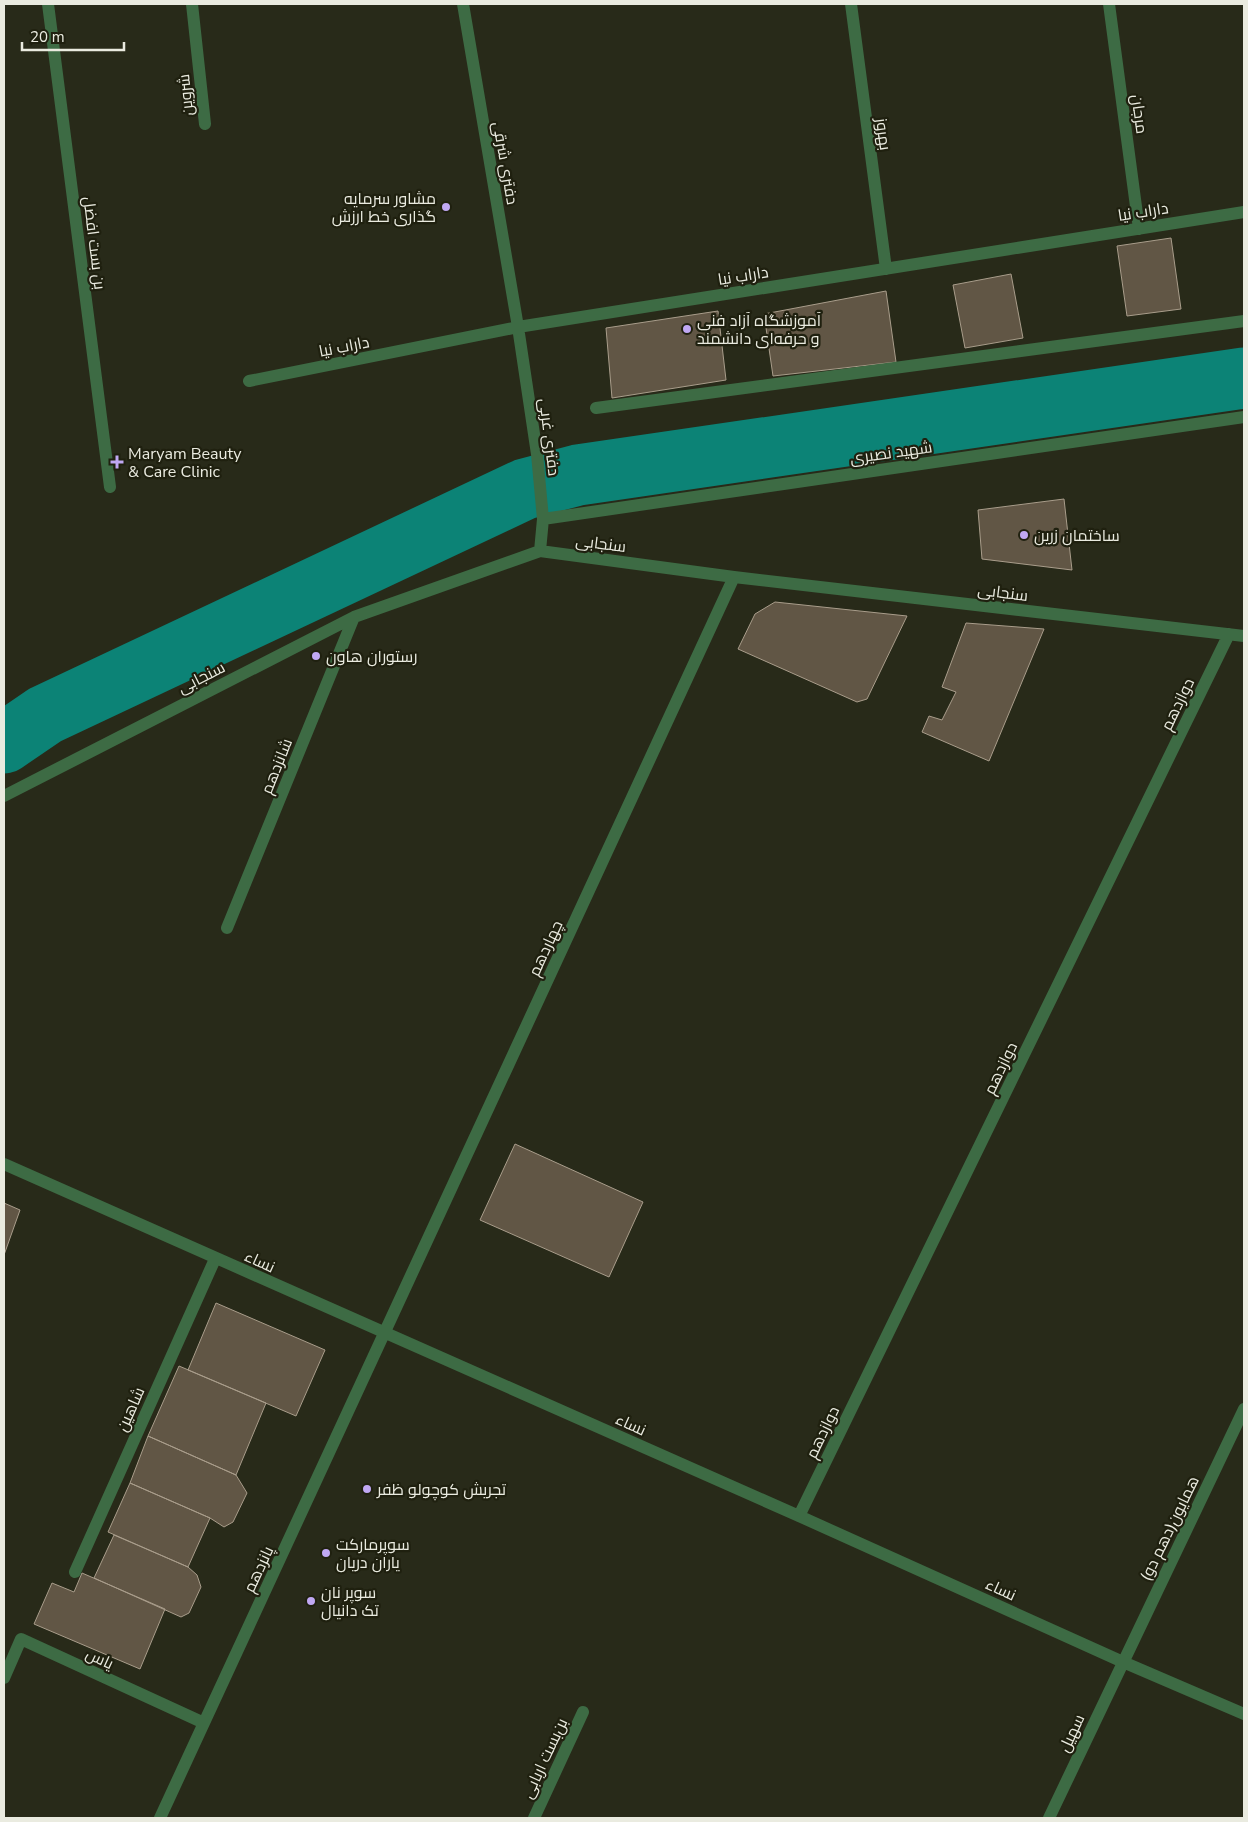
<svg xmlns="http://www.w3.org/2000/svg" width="1248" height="1822" font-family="'Nunito Sans',Cairo,sans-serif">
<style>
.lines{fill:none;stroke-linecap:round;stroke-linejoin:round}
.river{stroke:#0c8376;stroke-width:61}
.building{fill:#615645;stroke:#a99d8b}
.minor{stroke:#3d6b44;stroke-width:12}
.poi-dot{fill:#c0a8f3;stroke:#1f200f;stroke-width:2}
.labels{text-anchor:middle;stroke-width:4.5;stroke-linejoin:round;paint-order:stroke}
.street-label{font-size:16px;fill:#eaebe0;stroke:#1f200f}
.poi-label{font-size:16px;fill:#eaebe0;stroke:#1f200f;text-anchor:start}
</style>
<rect width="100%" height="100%" fill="#282a19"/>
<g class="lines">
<path class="river" d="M4,743L45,715L525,489L578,475L1244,378"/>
</g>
<path class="building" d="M1171,238L1181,309L1127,316L1117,246Z
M1011,274L1023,338L965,348L953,285Z
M886,291L896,362L773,376L764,314Z
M718,311L726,380L612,398L606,328Z
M1064,499L1072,570L982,559L978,510Z
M775,602L907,616L867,699L857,702L738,649L755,614Z
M966,623L1044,629L989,761L922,732L929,716L942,720L956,692L942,687Z
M515,1144L643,1202L609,1277L480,1220Z
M4,1203L20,1210L4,1255Z
M216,1303L325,1350L296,1416L188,1370Z
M179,1366L266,1403L236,1475L148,1436Z
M148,1436L236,1475L247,1493L233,1522L224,1527L210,1518L130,1483Z
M130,1483L210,1518L188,1567L108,1532Z
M114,1535L188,1567L197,1575L201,1587L189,1613L181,1617L94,1578Z
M82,1573L165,1609L140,1669L34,1624L52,1583L74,1592Z"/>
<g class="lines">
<path class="minor" d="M48,4L110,487
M192,4L205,124
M463,4L518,327L537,454L543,519L540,551
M851,4L886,269
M1109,4L1139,229
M249,381L518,327L1244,212
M596,408L1244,321
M543,519L1244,417
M4,796L354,617L540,551L734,577L1244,636
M227,928L354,617
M4,1164L799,1516L1123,1662L1244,1714
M799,1516L1229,634
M75,1572L215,1259
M4,1678L21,1639L204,1723
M160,1818L734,577
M534,1818L583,1712
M1049,1818L1244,1409"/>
</g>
<g class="poi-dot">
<circle cx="446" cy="207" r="5"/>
<circle cx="687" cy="329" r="5"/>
<path d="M114.5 454.5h5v5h5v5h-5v5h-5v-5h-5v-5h5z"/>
<circle cx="1024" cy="535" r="5"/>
<circle cx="316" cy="656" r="5"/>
<circle cx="367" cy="1489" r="5"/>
<circle cx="326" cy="1553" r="5"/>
<circle cx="311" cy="1601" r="5"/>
</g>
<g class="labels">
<g class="street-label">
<text transform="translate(185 95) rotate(-96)" y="6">شروین</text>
<text transform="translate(1140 114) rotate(82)" y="6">مرجان</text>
<text transform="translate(884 134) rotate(82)" y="6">بهروز</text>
<text transform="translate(506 163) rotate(80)" y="6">دفتری شرقی</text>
<text transform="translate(1143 211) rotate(-9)" y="6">داراب نیا</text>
<text transform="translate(95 243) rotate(83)" y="6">بن بست افضل</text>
<text transform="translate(743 275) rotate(-9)" y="6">داراب نیا</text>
<text transform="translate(344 346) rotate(-11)" y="6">داراب نیا</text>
<text transform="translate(550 437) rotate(83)" y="6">دفتری غربی</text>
<text transform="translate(891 452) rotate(-8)" y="6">شهید نصیری</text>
<text transform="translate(601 543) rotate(7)" y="6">سنجابی</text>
<text transform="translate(1003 592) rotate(7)" y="6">سنجابی</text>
<text transform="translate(201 677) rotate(-27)" y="6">سنجابی</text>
<text transform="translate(1177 704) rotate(-64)" y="6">دوازدهم</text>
<text transform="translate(276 766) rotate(-68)" y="6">شانزدهم</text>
<text transform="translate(545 948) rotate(-65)" y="6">چهاردهم</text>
<text transform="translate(1000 1068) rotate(-64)" y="6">دوازدهم</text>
<text transform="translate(260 1261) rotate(24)" y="6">نساء</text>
<text transform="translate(130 1409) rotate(-66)" y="6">شاهین</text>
<text transform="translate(631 1424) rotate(24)" y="6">نساء</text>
<text transform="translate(822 1432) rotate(-64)" y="6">دوازدهم</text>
<text transform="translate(1169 1528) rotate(-64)" y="6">همایون(دهم دو)</text>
<text transform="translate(258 1569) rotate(-65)" y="6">پانزدهم</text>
<text transform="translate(1001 1589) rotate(24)" y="6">نساء</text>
<text transform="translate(100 1658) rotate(25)" y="6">یاس</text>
<text transform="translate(1071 1733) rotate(-65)" y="6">سهیل</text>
<text transform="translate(544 1758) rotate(-65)" y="6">بن‌بست اربابی</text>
</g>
<g class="poi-label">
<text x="436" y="204" text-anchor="end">مشاور سرمایه‌<tspan x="436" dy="18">گذاری خط ارزش</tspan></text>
<text x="697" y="326">آموزشگاه آزاد فنی<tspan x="697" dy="18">و حرفه‌ای دانشمند</tspan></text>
<text x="128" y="459">Maryam Beauty<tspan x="128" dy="18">&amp; Care Clinic</tspan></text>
<text x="1034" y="541">ساختمان زرین</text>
<text x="326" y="662">رستوران هاون</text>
<text x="377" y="1495">تجریش کوچولو ظفر</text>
<text x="336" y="1550">سوپرمارکت<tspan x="336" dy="18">یاران دریان</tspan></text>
<text x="321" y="1598">سوپر نان<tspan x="321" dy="18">تک دانیال</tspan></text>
</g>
</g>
<rect width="1248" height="1822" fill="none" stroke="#eaebe0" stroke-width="10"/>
<path d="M22 42v8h102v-8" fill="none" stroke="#eaebe0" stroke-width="2.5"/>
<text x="30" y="42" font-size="15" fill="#eaebe0" stroke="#1f200f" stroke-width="4" paint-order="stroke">20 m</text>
</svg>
